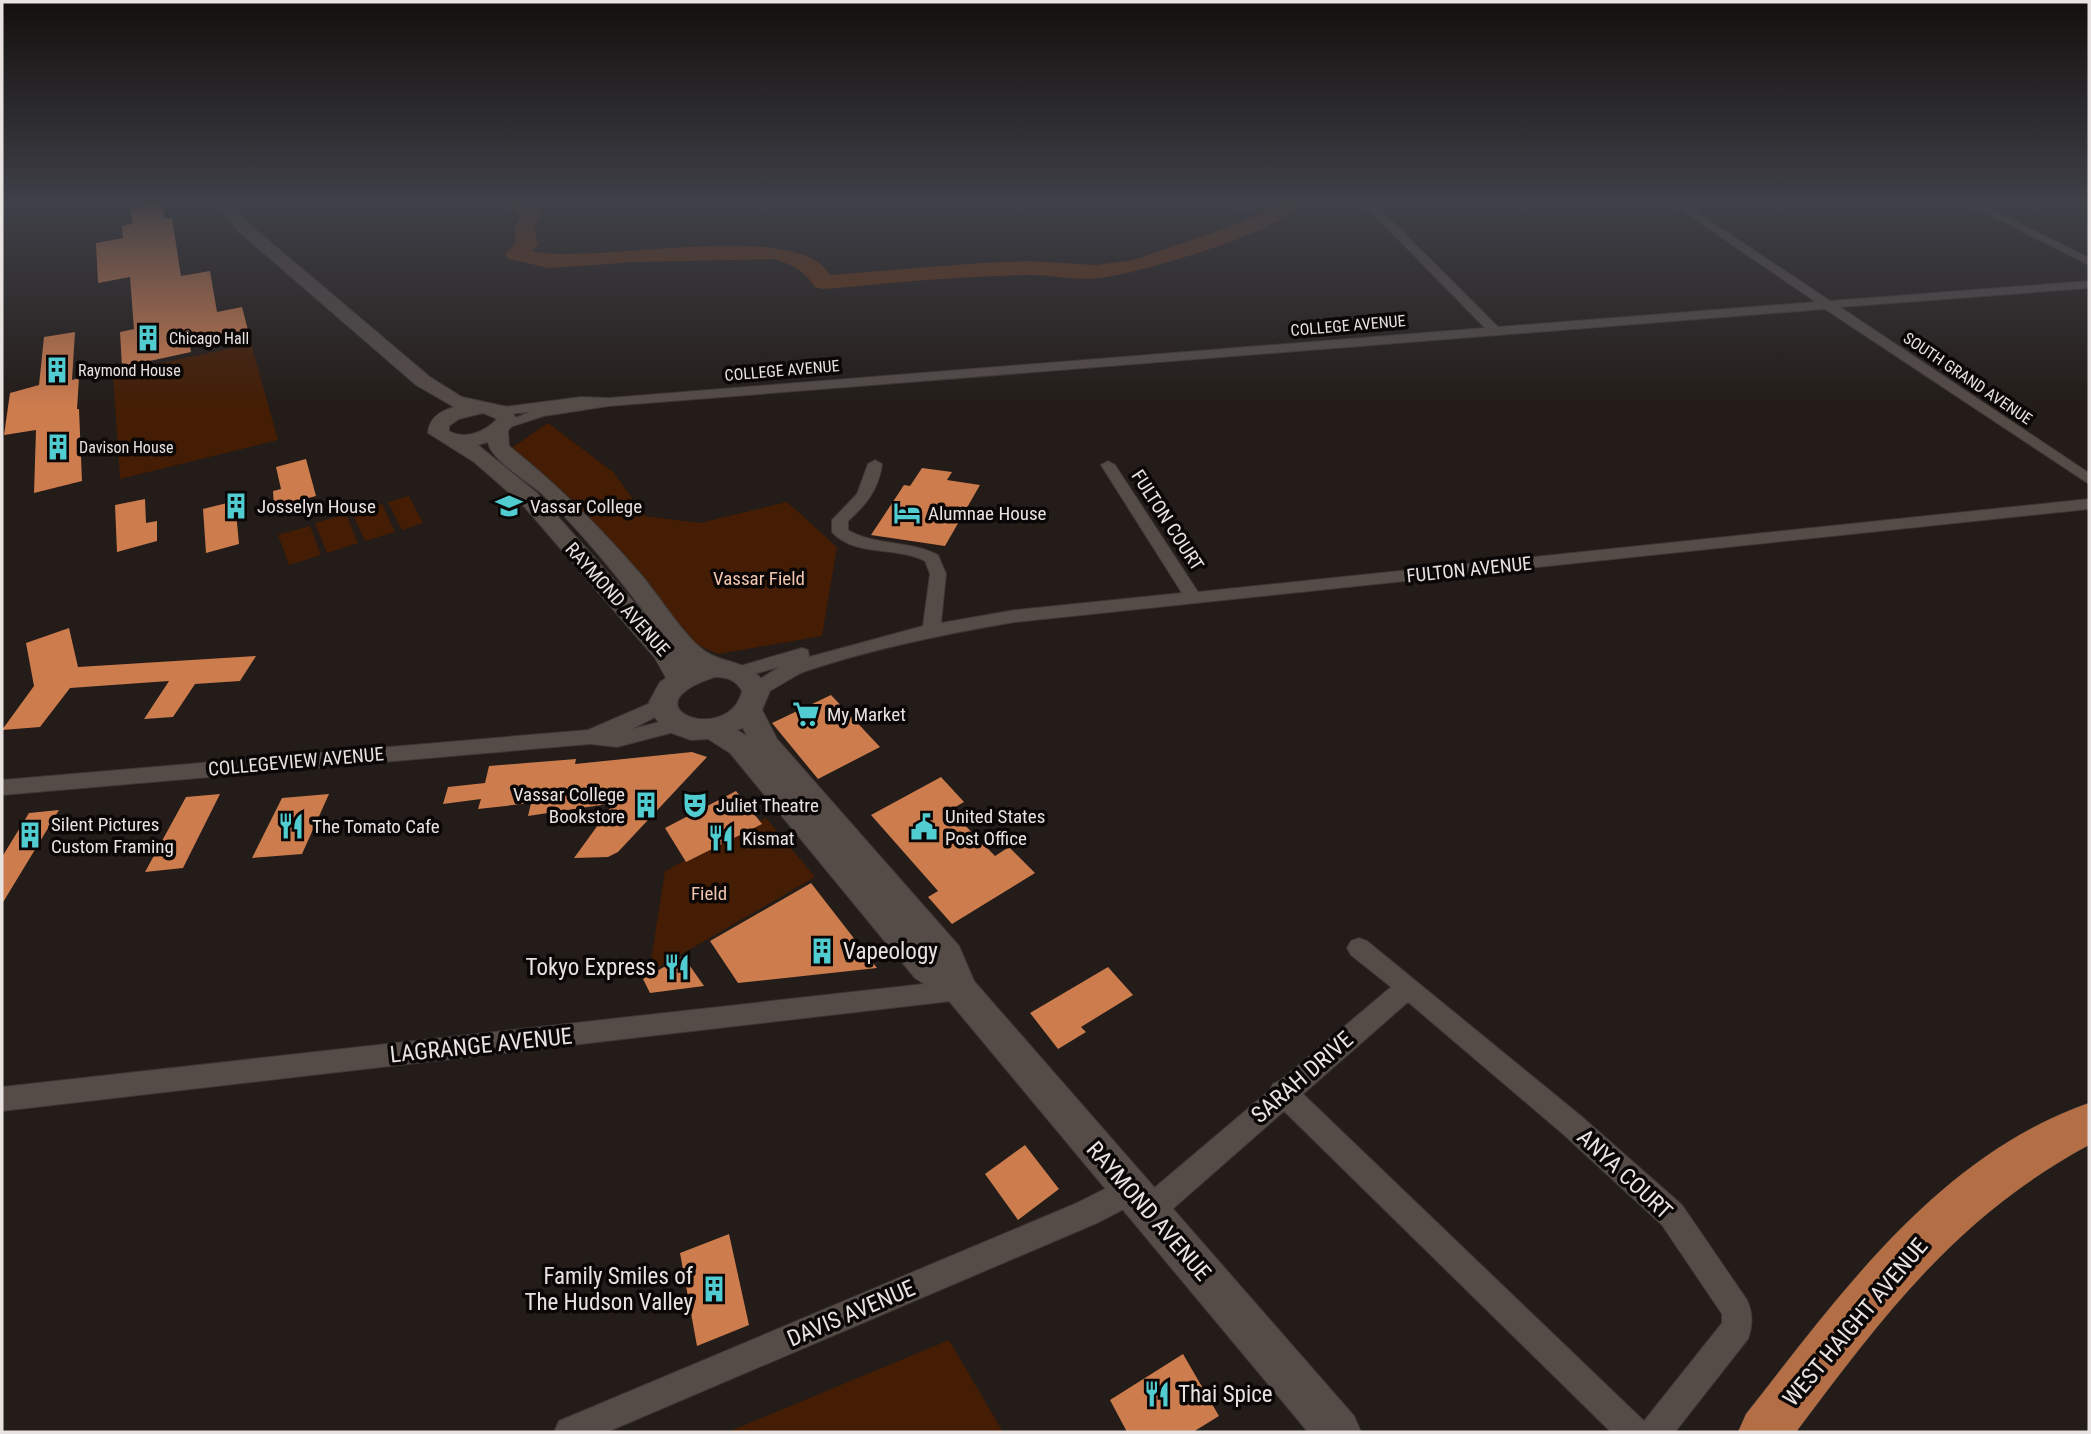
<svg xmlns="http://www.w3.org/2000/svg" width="2091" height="1434" font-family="'Roboto Condensed',sans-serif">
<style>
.green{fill:#441d04}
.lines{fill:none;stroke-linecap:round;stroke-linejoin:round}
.river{fill:#6d330e;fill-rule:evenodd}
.building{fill:#cd7c4e}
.minor-casing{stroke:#3c3735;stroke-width:2}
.secondary-casing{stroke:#3c3735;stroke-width:2}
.trunk-casing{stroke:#3c3735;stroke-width:1}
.minor{fill:#554c48;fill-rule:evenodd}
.secondary{fill:#554c48;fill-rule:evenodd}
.trunk{fill:#b46e46;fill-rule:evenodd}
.labels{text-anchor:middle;stroke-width:7;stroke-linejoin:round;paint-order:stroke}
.far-street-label{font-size:16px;fill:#e8e3e1;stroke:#0a0706}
.far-poi-label{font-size:16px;fill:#e8e3e1;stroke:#0a0706;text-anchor:start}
.poi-label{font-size:19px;fill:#e8e3e1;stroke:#0a0706;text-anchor:start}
.street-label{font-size:19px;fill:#e8e3e1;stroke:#0a0706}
.park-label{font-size:19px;fill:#f1c5ae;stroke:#0a0706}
.near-poi-label{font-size:23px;fill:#e8e3e1;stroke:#0a0706;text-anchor:start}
.near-street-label{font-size:23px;fill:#e8e3e1;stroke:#0a0706}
</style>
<rect width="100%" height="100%" fill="#231c18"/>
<path class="green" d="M251,344L278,440L120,479L113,373Z
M548,423L613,472L645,516L700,523L787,502L837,547L822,636L718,654L680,637L510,449Z
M409,496L423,523L402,530L388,502Z
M382,504L395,532L365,541L352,512Z
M346,514L358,543L327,553L315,523Z
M310,526L321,555L289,565L278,535Z
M766,818L815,877L649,973L665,871Z
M949,1340L1003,1432H728Z"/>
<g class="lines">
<path class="river" d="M505,205C519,205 532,203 541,215L534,229L538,245L532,251C594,266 797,217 830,275L980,263L1028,261L1096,265L1134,260L1243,222L1274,205H1299C1277,234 1138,273 1100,278C1076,281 1050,274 1026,275C958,276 890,283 823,289L815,287C804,270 792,265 774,259L636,262L549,268L508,259L505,254L516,243L514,229L520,217Z"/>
</g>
<path class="building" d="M139,205H163L164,219L172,218L181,276L210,271L217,312L242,307L249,334L190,347L191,352L122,367L120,332L134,329L130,277L98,283L96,243L123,238L122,226L132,224L131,210L139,209Z
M75,332L72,380L79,378L77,409H79L82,481L34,493L36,430L4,435L10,393L39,385L44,337Z
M306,459L316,496L274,507L273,491L281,489L276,467Z
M922,468L952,472L947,480L980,485L945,546L871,535L904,485L910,486Z
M145,499L146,523L157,521V541L117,552L115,505Z
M235,501L239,544L206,553L203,509Z
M69,628L78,667L256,656L240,681L195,684L173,717L144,719L169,681L70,688L40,727L2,730L34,686L26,643Z
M831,695L880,747L818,779L772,723Z
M692,752L707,757L618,852L608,857L574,858L614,803L528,816L531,803L478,809L481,799L443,804L448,787L485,783L489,766L576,759L575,764Z
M941,777L964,802L950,810L995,856L1009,847L1035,873L952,924L928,897L938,891L871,815Z
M736,791L762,824L686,862L665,828Z
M220,794L183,868L145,872L186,797Z
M329,794L302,854L252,858L282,798Z
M59,810L2,904V857L29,813Z
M811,883L877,968L738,983L710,941Z
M683,956L704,986L650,993L643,979Z
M1108,967L1133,995L1081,1027L1086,1032L1058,1049L1030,1013Z
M1025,1145L1059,1189L1018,1220L985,1174Z
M729,1234L749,1325L697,1346L680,1253Z
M1183,1354L1219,1416L1193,1432H1127L1110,1400Z"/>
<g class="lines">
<g class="minor-casing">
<path id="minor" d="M1232,205H1244L1249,210L1240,212Z
M1365,205H1376L1498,327L1816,302L1674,205H1686L1830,301L2089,281V288L1840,307L2089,473V484L1825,309L609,406L544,416L504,429L497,425L530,412L501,415L494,411L496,408L581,397L609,398L1485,328Z
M1970,205H1983L2089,258V265Z
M875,460L882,464C879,489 866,505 848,521V530C875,546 909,540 938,555L946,574L941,623L1015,610L1182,593L1101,465L1108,461L1115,465L1198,592L2089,499V509L1015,622C944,634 875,648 806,671C790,676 764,700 749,696L747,691L749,686L779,667L740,678L733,676L731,672L733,668L802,648L808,650L809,657L923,626L930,574L925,561C897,546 854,557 832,532V520L857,494L868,464Z
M662,698L672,705L669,710L632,729L675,718L685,725L682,730L617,747L590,744L2,795V780L588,730Z
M1359,938L1367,941L1581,1116L1682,1205L1747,1300C1753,1313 1753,1325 1748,1339L1675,1432H1611L1284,1111L1160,1220L1150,1224L1140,1220L1136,1210L1140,1200L1270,1090L1273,1084L1281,1080L1391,987L1351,955L1347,948L1351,941ZM1408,1002L1563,1134L1662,1225L1722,1314V1323L1644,1421L1303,1094Z
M960,980L968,983L972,990L968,997L960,1000L2,1111V1087Z
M1131,1176L1141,1180L1145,1190L1141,1200L1097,1223L607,1432H554L559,1421L1077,1203Z"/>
</g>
<g class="secondary-casing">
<path id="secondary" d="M220,205H235L248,223L430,377L462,397L508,407L517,419L508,431L509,446C558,485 602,529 643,577C661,599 676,624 696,644C722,669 750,654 770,691L762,710L777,739L959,946L974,981L1354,1416L1361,1432H1308L949,1001L915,978L730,753L708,739L691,740L666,731L652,714L649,702L660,682L666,678L655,658L521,503L474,462L428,433C429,418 440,411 454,407L416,385L236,229ZM483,413L497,419C485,432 465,440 449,431V426L459,419ZM488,442C489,458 528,482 541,493C583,533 621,581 656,627L537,493L478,445ZM715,677C727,677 736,680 742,691C729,747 622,707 715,677ZM743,728L747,736L737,730Z"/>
</g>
<g class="trunk-casing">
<path id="trunk" d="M2089,1103V1145C1956,1217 1885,1314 1796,1432H1738L1746,1414C1841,1293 1938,1156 2089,1103Z"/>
</g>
<use href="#minor" class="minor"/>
<use href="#secondary" class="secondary"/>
<use href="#trunk" class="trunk"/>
</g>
<linearGradient id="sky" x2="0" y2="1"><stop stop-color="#130f0d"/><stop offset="0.5" stop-color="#3f4048"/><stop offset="1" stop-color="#3f4048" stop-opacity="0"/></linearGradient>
<rect width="2091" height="406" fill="url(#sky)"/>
<defs>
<g id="building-bare" transform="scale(2.1)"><path d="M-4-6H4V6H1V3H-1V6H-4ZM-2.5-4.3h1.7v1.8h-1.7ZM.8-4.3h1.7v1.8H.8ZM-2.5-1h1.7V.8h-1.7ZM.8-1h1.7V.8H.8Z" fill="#51ccd1" stroke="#0a0706" stroke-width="2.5" paint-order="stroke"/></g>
<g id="university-bare" transform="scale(2.1)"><path d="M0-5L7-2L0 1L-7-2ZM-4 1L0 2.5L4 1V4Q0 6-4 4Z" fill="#51ccd1" stroke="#0a0706" stroke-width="2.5" paint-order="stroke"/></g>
<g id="hotel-bare" transform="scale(2.1)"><path d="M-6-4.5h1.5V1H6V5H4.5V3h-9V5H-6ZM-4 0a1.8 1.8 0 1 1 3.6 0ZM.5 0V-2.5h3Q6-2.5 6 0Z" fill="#51ccd1" stroke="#0a0706" stroke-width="2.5" paint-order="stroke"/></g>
<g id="supermarket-bare" transform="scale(2.1)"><path d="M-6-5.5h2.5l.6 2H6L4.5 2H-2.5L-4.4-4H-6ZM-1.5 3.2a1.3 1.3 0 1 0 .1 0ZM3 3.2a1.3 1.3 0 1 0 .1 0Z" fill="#51ccd1" stroke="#0a0706" stroke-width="2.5" paint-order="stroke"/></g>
<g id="theatre-bare" transform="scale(2.1)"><path d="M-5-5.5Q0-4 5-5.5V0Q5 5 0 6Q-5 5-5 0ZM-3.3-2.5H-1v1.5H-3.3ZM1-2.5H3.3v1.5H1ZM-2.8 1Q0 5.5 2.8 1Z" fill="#51ccd1" stroke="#0a0706" stroke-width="2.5" paint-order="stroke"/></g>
<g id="restaurant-bare" transform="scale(2.1)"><path d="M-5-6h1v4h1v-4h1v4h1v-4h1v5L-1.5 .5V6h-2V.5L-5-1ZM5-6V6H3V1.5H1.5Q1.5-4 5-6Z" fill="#51ccd1" stroke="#0a0706" stroke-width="2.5" paint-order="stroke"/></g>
<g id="civic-bare" transform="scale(2.1)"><path d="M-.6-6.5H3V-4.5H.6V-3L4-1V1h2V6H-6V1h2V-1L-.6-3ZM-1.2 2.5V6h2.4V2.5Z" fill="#51ccd1" stroke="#0a0706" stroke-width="2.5" paint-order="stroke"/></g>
</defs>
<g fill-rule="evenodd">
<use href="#building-bare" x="148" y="338"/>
<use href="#building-bare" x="57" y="370"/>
<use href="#building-bare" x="58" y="447"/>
<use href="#building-bare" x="236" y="506"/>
<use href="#university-bare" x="509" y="506"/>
<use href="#hotel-bare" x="907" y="513"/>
<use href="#supermarket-bare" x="806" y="714"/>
<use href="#building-bare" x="646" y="805"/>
<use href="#theatre-bare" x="695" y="805"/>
<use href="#restaurant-bare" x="291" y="826"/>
<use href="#civic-bare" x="924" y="827"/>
<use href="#building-bare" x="30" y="835"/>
<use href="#restaurant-bare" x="721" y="838"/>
<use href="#building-bare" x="822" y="951"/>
<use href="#restaurant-bare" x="677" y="967"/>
<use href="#building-bare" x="714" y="1289"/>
<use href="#restaurant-bare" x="1157" y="1394"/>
</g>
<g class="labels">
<g class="far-street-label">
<text transform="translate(1348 325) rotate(-5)" y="6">COLLEGE AVENUE</text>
<text transform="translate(782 370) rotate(-5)" y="6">COLLEGE AVENUE</text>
<text transform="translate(1968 378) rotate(34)" y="6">SOUTH GRAND AVENUE</text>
</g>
<g class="far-poi-label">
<text x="169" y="344">Chicago Hall</text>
<text x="78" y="376">Raymond House</text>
<text x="79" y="453">Davison House</text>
</g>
<g class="poi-label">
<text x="257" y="513">Josselyn House</text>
<text x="530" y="513">Vassar College</text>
<text x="928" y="520">Alumnae House</text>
<text x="827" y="721">My Market</text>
<text x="625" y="801" text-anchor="end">Vassar College<tspan x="625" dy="22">Bookstore</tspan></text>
<text x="716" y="812">Juliet Theatre</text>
<text x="945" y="823">United States<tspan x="945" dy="22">Post Office</tspan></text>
<text x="51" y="831">Silent Pictures<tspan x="51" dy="22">Custom Framing</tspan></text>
<text x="312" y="833">The Tomato Cafe</text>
<text x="742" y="845">Kismat</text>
</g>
<g class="street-label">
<text transform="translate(1168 520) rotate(57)" y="7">FULTON COURT</text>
<text transform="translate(1469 569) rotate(-6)" y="7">FULTON AVENUE</text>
<text transform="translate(618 599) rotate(48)" y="7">RAYMOND AVENUE</text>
<text transform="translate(296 761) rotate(-5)" y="7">COLLEGEVIEW AVENUE</text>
</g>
<g class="park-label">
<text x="759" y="585">Vassar Field</text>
<text x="709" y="900">Field</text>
</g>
<g class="near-poi-label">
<text x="843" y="959">Vapeology</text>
<text x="656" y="975" text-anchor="end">Tokyo Express</text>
<text x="693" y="1284" text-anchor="end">Family Smiles of<tspan x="693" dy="26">The Hudson Valley</tspan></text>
<text x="1178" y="1402">Thai Spice</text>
</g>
<g class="near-street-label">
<text transform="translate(481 1045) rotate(-6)" y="8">LAGRANGE AVENUE</text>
<text transform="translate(1302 1077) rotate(-41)" y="8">SARAH DRIVE</text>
<text transform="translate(1625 1174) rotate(43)" y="8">ANYA COURT</text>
<text transform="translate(1149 1211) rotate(49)" y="8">RAYMOND AVENUE</text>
<text transform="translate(851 1313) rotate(-23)" y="8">DAVIS AVENUE</text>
<text transform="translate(1855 1322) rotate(-50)" y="8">WEST HAIGHT AVENUE</text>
</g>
</g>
<rect width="2091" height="1434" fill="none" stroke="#e8e3e1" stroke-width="7"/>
</svg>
